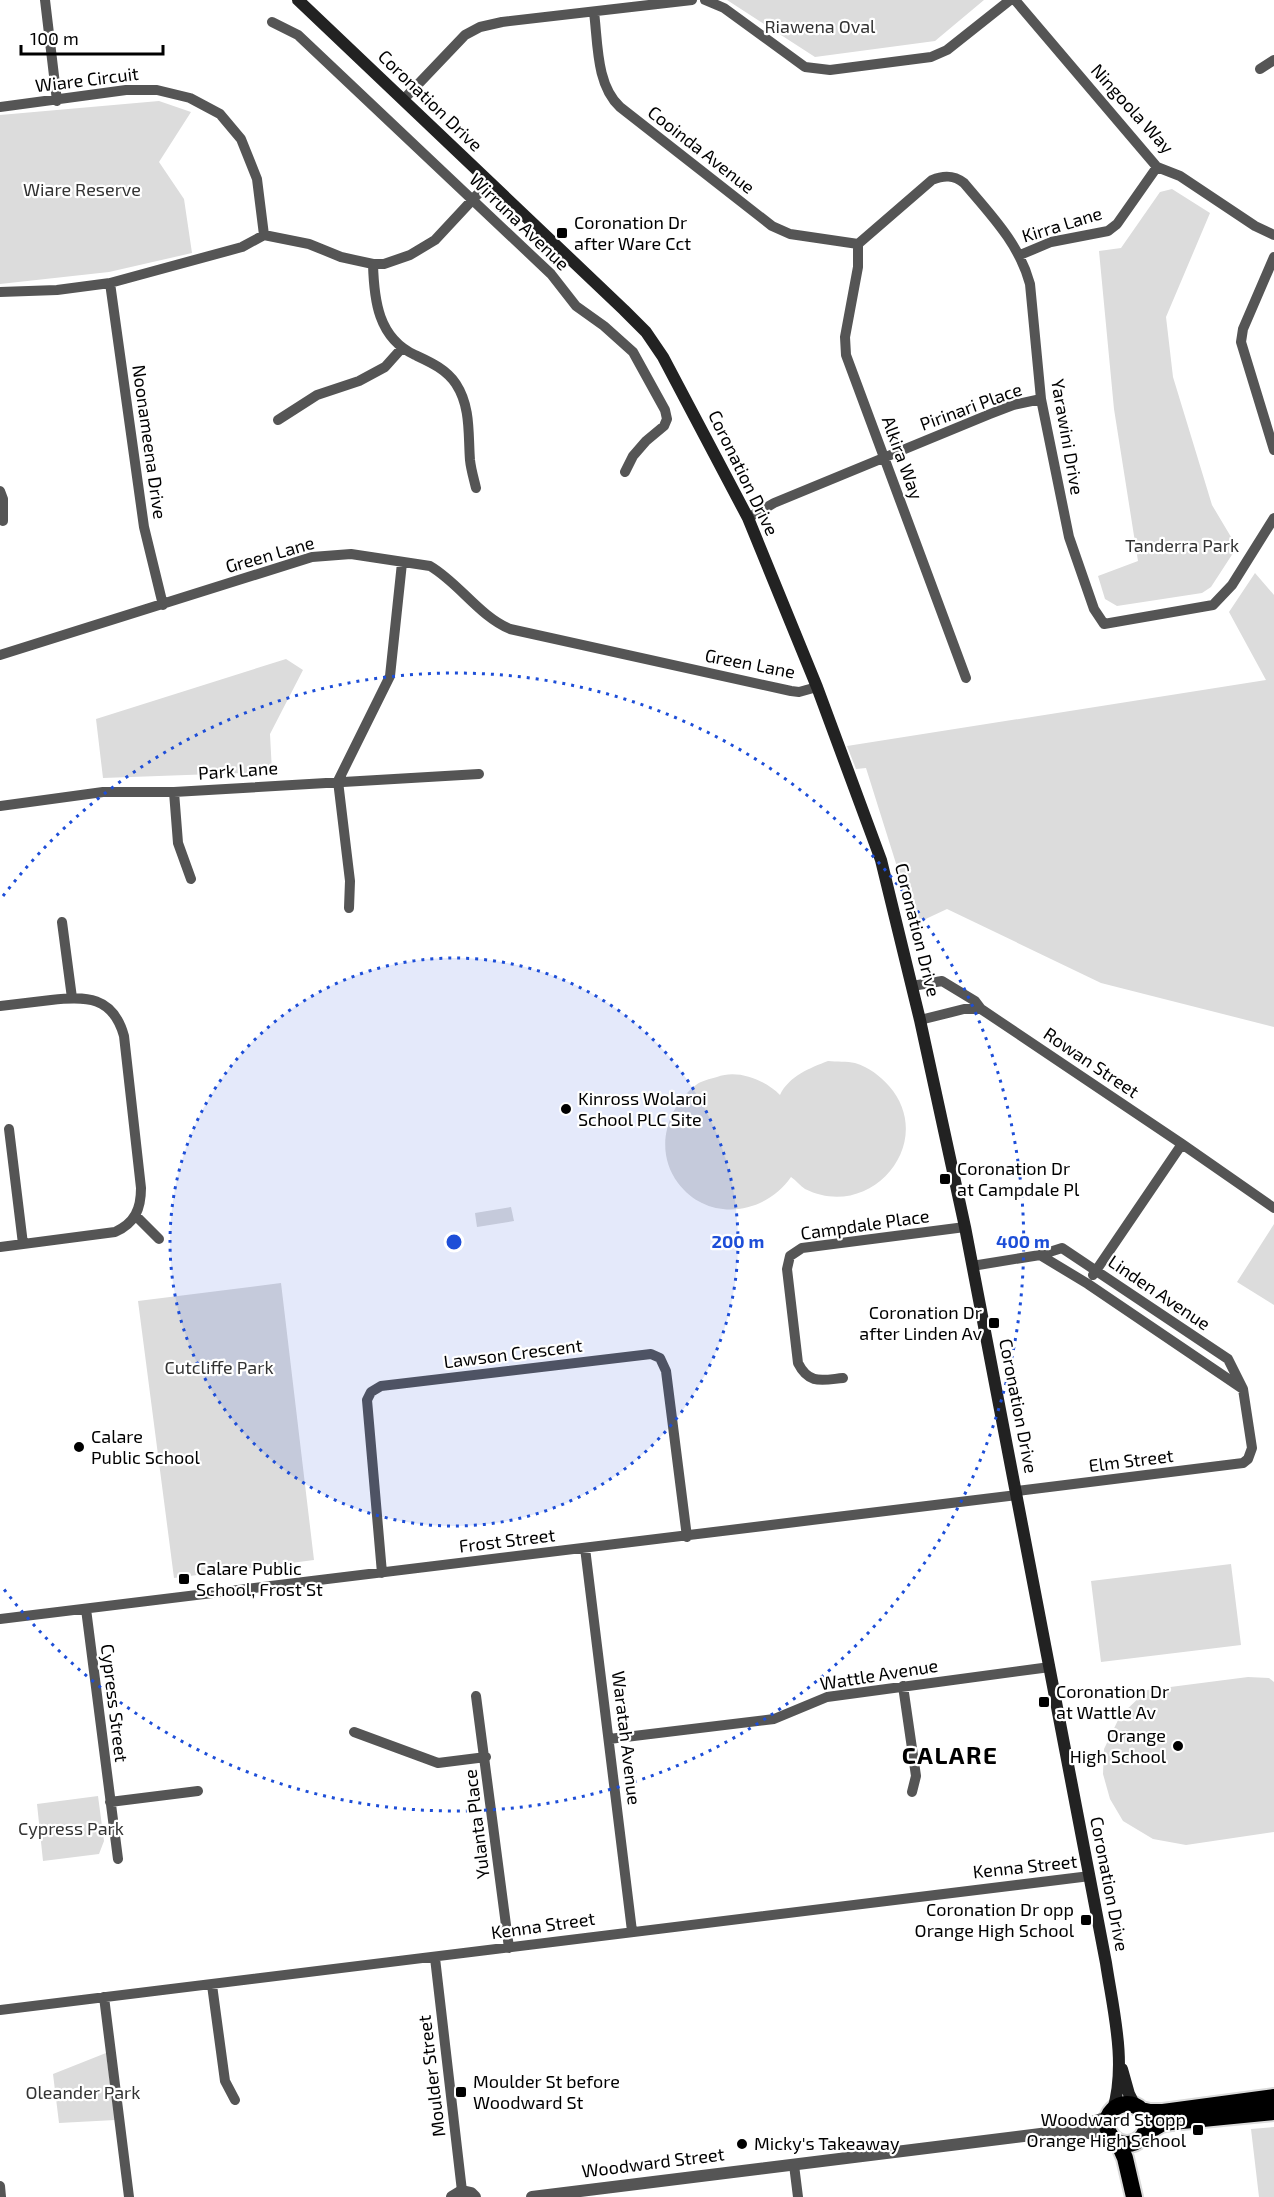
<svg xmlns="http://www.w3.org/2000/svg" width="1274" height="2197" font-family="'Exo 2',sans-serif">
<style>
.green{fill:#dcdcdc}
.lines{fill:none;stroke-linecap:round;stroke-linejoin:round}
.trunk-casing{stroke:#dbdbdb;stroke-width:20}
.minor{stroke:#555;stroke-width:10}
.tertiary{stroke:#555;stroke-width:12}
.secondary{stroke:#222;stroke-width:12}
.trunk{stroke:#000;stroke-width:16}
.ring{fill:none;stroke:#1d4ed8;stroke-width:3;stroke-dasharray:3 6}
.poi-dot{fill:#000;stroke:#fff;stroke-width:2}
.labels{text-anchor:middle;stroke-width:4.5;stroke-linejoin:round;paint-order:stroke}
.park-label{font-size:18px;fill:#333;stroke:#fff}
.street-label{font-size:18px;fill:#000;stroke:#fff}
.poi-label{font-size:18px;fill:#000;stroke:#fff;text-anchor:start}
.district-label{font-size:24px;font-weight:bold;letter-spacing:1.5px;fill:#000;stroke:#fff}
.centre{fill:#1d4ed8;stroke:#fff;stroke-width:3}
.ring-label{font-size:18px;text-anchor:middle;font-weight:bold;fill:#1d4ed8;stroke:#fff;stroke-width:4.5;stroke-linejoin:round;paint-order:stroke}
</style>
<rect width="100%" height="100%" fill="#fff"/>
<path class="green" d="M727,0H984L935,41L815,57Z
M159,101L191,112L159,162L184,199L192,253L109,272L0,284V115Z
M1172,189L1210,213L1166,317L1173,377L1212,505L1237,547L1211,587L1202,593L1117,606L1105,599L1098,576L1138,561L1114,409L1099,251L1121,248L1160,192Z
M1255,573L1274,595V1027L1101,983L947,909L915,924L866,768L856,769L847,746L1266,680L1229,612Z
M286,659L303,670L270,734L272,772L103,778L96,719Z
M828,1061C837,1062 847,1061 855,1063C869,1067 880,1076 889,1086C938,1142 871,1222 805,1189C800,1186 796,1180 791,1177C765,1215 708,1223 678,1183C654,1151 666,1108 696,1085C701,1081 710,1079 717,1077C738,1069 765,1080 780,1095C789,1076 810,1068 828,1061Z
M511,1207L514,1221L477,1227L475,1213Z
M1274,1224V1305L1237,1282Z
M281,1283L314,1560L174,1578L138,1301Z
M1231,1564L1241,1645L1101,1662L1091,1581Z
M1248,1677L1269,1678L1274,1682V1832L1186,1845L1153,1839L1123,1821L1110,1799L1103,1774L1104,1749L1120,1716L1147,1690Z
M98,1796L104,1841L99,1854L43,1861L37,1804Z
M106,2053L115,2120L59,2123L53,2074Z
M1274,2127V2197H1259L1251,2129Z"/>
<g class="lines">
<g class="trunk-casing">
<path id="trunk" d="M1107 2124a20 20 0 1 1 40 0a20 20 0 1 1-40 0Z
M1141,2110L1150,2112H1163L1274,2097
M1144,2134L1161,2124L1172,2122L1274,2112
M1118,2142L1125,2158L1134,2197"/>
</g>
<path class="minor" d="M45,0L57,101
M705,0L724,8L805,67L830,70L931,57L947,50L1010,0
M1015,0L1157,167L1180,176L1255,226L1274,235
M594,12C598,43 596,85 620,107L772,226L790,234L858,244
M272,22L298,35L551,274L576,306L604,326L633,352L665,410L667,419L664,426L646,441L633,456L625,472
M1260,69L1274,60
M403,100L465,35L480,27L502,22L692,0
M0,107L126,90H157L190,98L220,114L241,139L257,179L264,235
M858,244L932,180C944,175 954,175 964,183C990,214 1019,243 1030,284L1041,399L1069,537L1094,609L1104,624L1213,605L1232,585L1274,518
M858,244V267L845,337L846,355L966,678
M1020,255L1051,242L1108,231L1117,224L1157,167
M1274,257L1243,329L1241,342L1274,450
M373,264C374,300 378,338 415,355C430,362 446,369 456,384C471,407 468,434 470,460C471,470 474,479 476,488
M110,283L144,527L163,605
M0,292L57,290L110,283L242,247L264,235L309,244L341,257L373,264H384L410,255L435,240L489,182
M278,420L317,395L359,381L385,367L402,348
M0,491L3,499V521
M748,518L774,503L990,414L1013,405L1041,399
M0,655L312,557L351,554L430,566C459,583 479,616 510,629L791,691L799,692L817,687
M174,792L178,843L191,879
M0,806L103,792H174L479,774
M349,908L350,881L338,781L390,676L402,563
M62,922L72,998
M912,986L942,981L975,1001L981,1009L1182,1144L1274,1208
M0,1006C17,1004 34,1002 51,1000C86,996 113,996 124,1036L141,1188C141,1209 135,1223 115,1232L0,1247
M920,1020L964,1009H981
M9,1129L23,1244
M136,1216L159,1239
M1040,1255L1088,1284L1243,1389
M972,1266L1040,1255L1062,1248L1228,1359L1243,1389L1252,1448L1248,1459L1243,1463L1017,1491
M1093,1275L1182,1144
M843,1378C822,1380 809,1385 798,1363L787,1269L790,1256L802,1248L965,1227
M585,1548L632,1931
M382,1573L367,1400L371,1392L381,1386L651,1354L660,1358L666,1371L687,1537
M86,1609L118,1859
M0,1619L1017,1495
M903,1686L916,1776L912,1792
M476,1696L509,1948
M354,1732L438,1763L486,1757
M609,1739L774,1719L827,1697L1050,1667
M110,1802L198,1791
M435,1958L462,2191
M212,1985L225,2081L235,2100
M104,1997L129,2197
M0,2010L1090,1876
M794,2165L798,2197
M0,2186L1,2197"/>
<path class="tertiary" d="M1074,2131L1111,2136
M452,2197L462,2191L471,2193L475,2197
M532,2197L1064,2131L1108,2117"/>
<path class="secondary" d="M298,0L624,310L646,332L663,357L748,518L817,687L881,860L920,1020L965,1227L1106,1963C1113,2010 1127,2063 1113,2110
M1122,2069L1129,2094L1135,2106"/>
<use href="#trunk" class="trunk"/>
</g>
<circle cx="454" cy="1242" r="284" fill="#1d4ed8" fill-opacity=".12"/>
<g class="ring">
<circle cx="454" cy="1242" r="284"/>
<path d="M3 896A569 569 0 1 1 3 1588"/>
</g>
<g class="poi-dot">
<rect x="556" y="227" width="12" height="12" rx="3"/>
<circle cx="566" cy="1109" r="6"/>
<rect x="939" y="1173" width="12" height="12" rx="3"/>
<rect x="988" y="1317" width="12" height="12" rx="3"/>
<circle cx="79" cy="1447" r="6"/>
<rect x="178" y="1573" width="12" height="12" rx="3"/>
<rect x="1038" y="1696" width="12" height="12" rx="3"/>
<circle cx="1178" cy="1746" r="6"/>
<rect x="1080" y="1914" width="12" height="12" rx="3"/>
<rect x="455" y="2086" width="12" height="12" rx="3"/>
<rect x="1192" y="2124" width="12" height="12" rx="3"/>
<circle cx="742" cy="2144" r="6"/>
</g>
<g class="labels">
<g class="park-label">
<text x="820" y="33">Riawena Oval</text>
<text x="82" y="196">Wiare Reserve</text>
<text x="1182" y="552">Tanderra Park</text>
<text x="219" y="1374">Cutcliffe Park</text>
<text x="71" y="1835">Cypress Park</text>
<text x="83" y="2099">Oleander Park</text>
</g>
<g class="street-label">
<text transform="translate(87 80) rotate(-7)" y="6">Wiare Circuit</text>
<text transform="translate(430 101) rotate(44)" y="6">Coronation Drive</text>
<text transform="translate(1132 109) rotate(48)" y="6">Ningoola Way</text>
<text transform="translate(701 150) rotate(38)" y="6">Cooinda Avenue</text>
<text transform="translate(519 222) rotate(44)" y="6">Wirruna Avenue</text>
<text transform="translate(1062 225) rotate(-17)" y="6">Kirra Lane</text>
<text transform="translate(971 407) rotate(-20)" y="6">Pirinari Place</text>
<text transform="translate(1067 437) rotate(80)" y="6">Yarawini Drive</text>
<text transform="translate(149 442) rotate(82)" y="6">Noonameena Drive</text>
<text transform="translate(902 458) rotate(70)" y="6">Alkira Way</text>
<text transform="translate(743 473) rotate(64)" y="6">Coronation Drive</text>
<text transform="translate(270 555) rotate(-16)" y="6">Green Lane</text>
<text transform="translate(750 664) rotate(11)" y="6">Green Lane</text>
<text transform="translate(238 771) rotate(-4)" y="6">Park Lane</text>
<text transform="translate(917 930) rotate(76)" y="6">Coronation Drive</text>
<text transform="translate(1091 1063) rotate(34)" y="6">Rowan Street</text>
<text transform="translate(865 1225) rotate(-8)" y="6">Campdale Place</text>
<text transform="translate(1159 1293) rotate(34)" y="6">Linden Avenue</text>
<text transform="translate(513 1354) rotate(-7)" y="6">Lawson Crescent</text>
<text transform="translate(1018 1406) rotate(79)" y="6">Coronation Drive</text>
<text transform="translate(1131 1461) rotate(-7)" y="6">Elm Street</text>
<text transform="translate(507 1541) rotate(-7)" y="6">Frost Street</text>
<text transform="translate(879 1675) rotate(-9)" y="6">Wattle Avenue</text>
<text transform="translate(114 1703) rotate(83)" y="6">Cypress Street</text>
<text transform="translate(626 1738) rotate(83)" y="6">Waratah Avenue</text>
<text transform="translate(477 1824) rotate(-97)" y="6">Yulanta Place</text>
<text transform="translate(1025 1867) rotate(-6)" y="6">Kenna Street</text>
<text transform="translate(1109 1884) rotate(79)" y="6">Coronation Drive</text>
<text transform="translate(543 1926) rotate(-8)" y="6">Kenna Street</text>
<text transform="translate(432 2076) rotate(-97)" y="6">Moulder Street</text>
<text transform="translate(653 2163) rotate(-7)" y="6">Woodward Street</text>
</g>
<g class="poi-label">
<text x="574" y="229">Coronation Dr<tspan x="574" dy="21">after Ware Cct</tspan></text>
<text x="578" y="1105">Kinross Wolaroi<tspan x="578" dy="21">School PLC Site</tspan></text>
<text x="957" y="1175">Coronation Dr<tspan x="957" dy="21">at Campdale Pl</tspan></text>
<text x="982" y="1319" text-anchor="end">Coronation Dr<tspan x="982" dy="21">after Linden Av</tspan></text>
<text x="91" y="1443">Calare<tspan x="91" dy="21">Public School</tspan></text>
<text x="196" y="1575">Calare Public<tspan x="196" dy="21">School, Frost St</tspan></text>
<text x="1056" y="1698">Coronation Dr<tspan x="1056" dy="21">at Wattle Av</tspan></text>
<text x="1166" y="1742" text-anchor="end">Orange<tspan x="1166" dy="21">High School</tspan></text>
<text x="1074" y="1916" text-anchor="end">Coronation Dr opp<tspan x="1074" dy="21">Orange High School</tspan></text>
<text x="473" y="2088">Moulder St before<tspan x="473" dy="21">Woodward St</tspan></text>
<text x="1186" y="2126" text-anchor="end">Woodward St opp<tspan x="1186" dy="21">Orange High School</tspan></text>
<text x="754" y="2150">Micky's Takeaway</text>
</g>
<g class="district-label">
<text x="950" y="1764">CALARE</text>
</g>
</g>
<circle cx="454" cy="1242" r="9" class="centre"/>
<g class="ring-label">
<text x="738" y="1248">200 m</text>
<text x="1023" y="1248">400 m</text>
</g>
<path d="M21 45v9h142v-9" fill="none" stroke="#000000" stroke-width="3"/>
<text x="30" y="45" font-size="18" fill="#000000" stroke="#ffffff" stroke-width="4.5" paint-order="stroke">100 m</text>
</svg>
